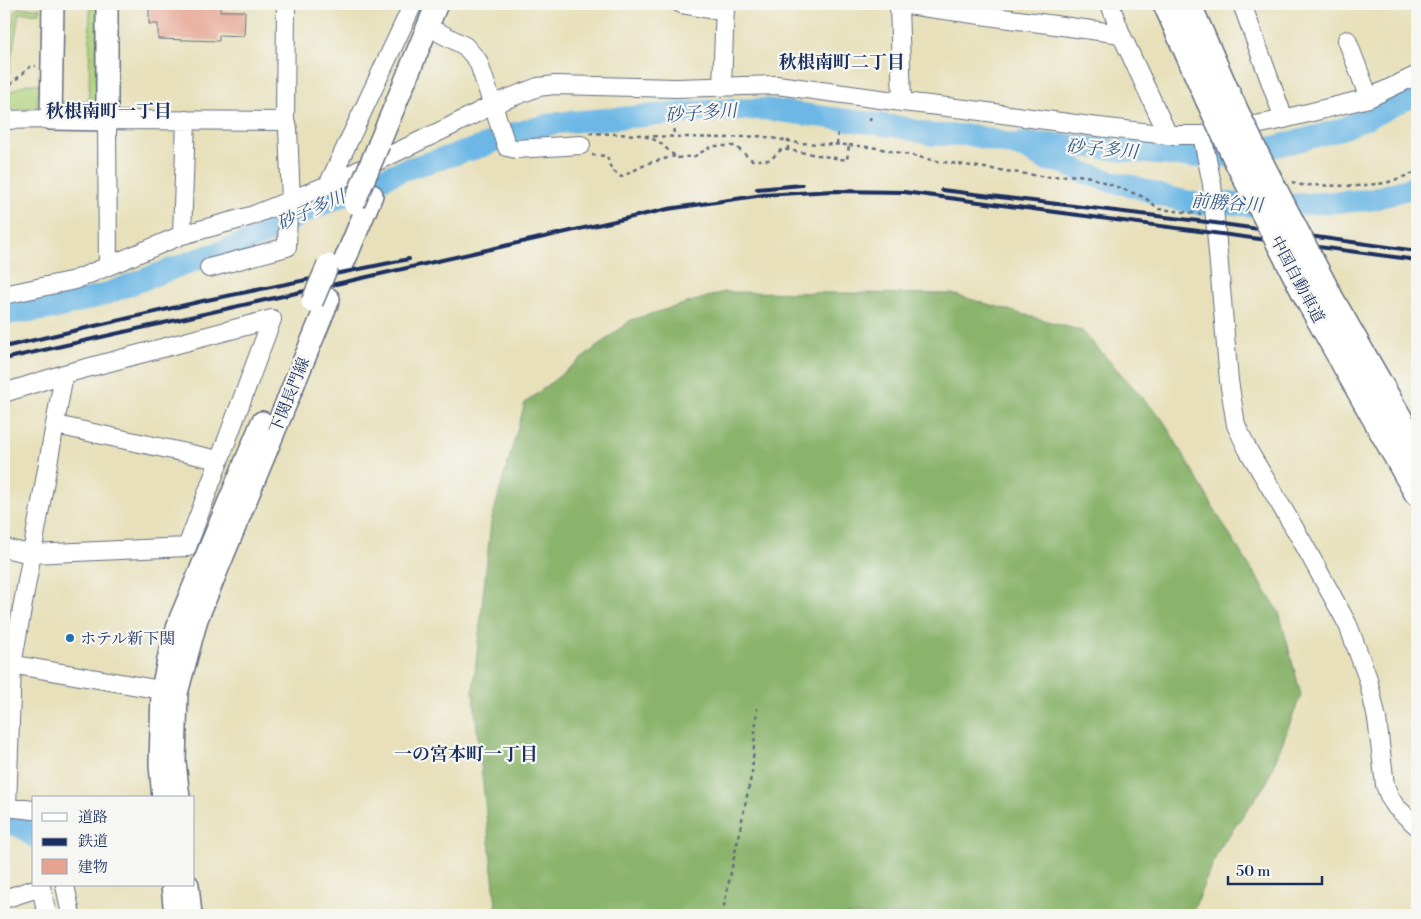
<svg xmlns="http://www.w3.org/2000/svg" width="1421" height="919" font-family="'Libre Bodoni','Noto Serif JP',serif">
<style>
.green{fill:#aed27c;stroke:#64806d}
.forest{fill:#8ab46c;stroke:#527265}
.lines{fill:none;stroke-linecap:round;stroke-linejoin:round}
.river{stroke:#6cb7e5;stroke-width:22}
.building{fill:#e6a390}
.minor-casing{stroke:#626d7e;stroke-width:20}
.major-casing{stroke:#626d7e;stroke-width:24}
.highway-casing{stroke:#626d7e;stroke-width:28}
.path{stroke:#626d7e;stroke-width:2.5;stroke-dasharray:4 4;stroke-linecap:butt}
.minor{stroke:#fff;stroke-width:18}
.major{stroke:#fff;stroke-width:21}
.highway{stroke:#fff;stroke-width:25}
.rail{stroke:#1b2f5e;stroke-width:4}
.major-bridge-casing{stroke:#626d7e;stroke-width:24;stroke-linecap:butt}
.highway-bridge-casing{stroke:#626d7e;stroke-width:28;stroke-linecap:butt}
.major-bridge{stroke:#fff;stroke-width:21}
.highway-bridge{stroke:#fff;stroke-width:25}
.poi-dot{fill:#1f6fb2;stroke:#f6f6f2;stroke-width:2}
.labels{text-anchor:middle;stroke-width:4.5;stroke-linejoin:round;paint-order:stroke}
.street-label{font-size:16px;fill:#1b2f5e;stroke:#f6f6f2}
.poi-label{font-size:16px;fill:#1b2f5e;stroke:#f6f6f2;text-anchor:start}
.neighbourhood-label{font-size:18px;font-weight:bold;fill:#1b2f5e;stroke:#f6f6f2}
.water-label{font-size:18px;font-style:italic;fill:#335886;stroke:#f6f6f2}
</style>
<rect width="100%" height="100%" fill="#f6f6f2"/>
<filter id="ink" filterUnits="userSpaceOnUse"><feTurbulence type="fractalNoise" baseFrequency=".02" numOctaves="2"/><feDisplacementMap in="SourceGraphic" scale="10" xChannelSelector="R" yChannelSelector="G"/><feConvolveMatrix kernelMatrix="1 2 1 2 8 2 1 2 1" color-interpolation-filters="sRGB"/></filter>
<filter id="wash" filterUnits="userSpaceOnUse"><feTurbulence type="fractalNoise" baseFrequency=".0096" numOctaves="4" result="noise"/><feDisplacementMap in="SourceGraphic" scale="20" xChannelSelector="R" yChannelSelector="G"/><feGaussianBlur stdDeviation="1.12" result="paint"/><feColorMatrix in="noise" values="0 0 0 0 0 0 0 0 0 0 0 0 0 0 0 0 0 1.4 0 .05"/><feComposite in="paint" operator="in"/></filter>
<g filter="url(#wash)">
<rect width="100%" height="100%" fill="#e7e0ba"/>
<path class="green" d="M90,4H97L96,101L88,108H62L57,102L89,101Z
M18,8H40V13H19L8,79L4,84V74L15,12Z
M26,84H39L37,108L34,109L4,110V95Z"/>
<path class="forest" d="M724,292L952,294L1082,331L1163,420L1229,534L1279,612L1301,695L1267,782L1219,849L1191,915H497L473,691L491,522L525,403L631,320Z"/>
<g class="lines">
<path class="river" d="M1023,143C1082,143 1141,155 1201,157C1223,158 1243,153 1264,149C1290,143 1316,137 1341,129C1368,119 1393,106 1417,94
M4,314L57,308L103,295L190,262L226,250L263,235L305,212L403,170L480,147L512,134L556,123L719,110L764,109L900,127L933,135H971L1013,145L1027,150L1046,160L1062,162L1082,172L1116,183L1133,186L1163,196L1199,204L1230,203L1257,207L1370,200L1417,186
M4,821L25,829L34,837"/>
</g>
<g id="blocks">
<path class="building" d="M149,4H220V11H245L244,36L219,35V41L158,39V24H149Z"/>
</g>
</g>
<g filter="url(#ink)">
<use href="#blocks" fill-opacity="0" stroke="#626d7e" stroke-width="1"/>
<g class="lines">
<g class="minor-casing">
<path id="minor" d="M681,4L725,12
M899,4L902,102
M900,4L1121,34
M1110,4L1121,34L1168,135
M1242,4L1284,119
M440,33L465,46L478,61L507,147L516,149L581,145
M1347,40L1369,98
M722,87L725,4
M4,120L51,119
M1202,135L1212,184L1229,381L1236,425L1248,450L1302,541L1348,625L1368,679L1377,719L1385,785L1390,798L1396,807L1417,826
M328,185L413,4
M182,235L186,120
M108,266L107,120L285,121
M209,268L287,247L288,209L291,201L288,128L285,121L286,4
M4,295L75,280L182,235L251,216L328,185L449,127L494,104L538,87L555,85L676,88L777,85L902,102L965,109L1090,126L1168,135H1202L1271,122L1369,98L1417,75
M4,393L64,374L272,319L187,547L31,554L4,548
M56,425L219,460
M4,663L173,692
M4,807L34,810
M7,807L12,665L64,374
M65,885L71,915
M4,899L41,887L47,915"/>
</g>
<g class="major-casing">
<path id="major" d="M53,4L51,119L107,120V4
M379,144L437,4
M344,262L372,195
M163,798L160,765L162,690L169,655L180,619L262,422
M179,798L175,762L177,693L197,619L329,299
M172,885L175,915
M188,885L191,915"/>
</g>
<g class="highway-casing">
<path id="highway" d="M1166,4L1208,99
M1188,4L1228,95
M1331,299L1417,449
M1310,303L1417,493"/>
</g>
<path class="path" d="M4,90L31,66H36
M673,121L674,136
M870,121L871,113
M589,133L641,135L658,141L677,158L695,156L712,146H735L752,160H770L782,149L788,150L847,160L849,145L798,143L788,141V150
M645,136L724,138L760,136L788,141
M837,145L838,129
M849,145L877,148L937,161L1047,177L1078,175L1090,177L1144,197L1159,209L1201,214
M592,155L607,156L611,169L621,177L649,163L675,156
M1292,182L1301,185L1356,186L1386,183L1417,172
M722,915L752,772L757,708"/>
<use href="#minor" class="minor"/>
<use href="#major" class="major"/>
<use href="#highway" class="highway"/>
<path class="rail" d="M757,189L802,185
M942,190L1215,223L1417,251
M4,347L207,300L409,259
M4,359L668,209L763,195L833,191L904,192L1417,260"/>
<g class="major-bridge-casing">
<path id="major-bridge" d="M354,203L379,144
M312,302L328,265"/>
</g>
<g class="highway-bridge-casing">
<path id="highway-bridge" d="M1228,95L1257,156L1331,299
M1208,99L1237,161L1310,303"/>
</g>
<use href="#major-bridge" class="major-bridge"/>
<use href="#highway-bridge" class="highway-bridge"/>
</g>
</g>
<circle class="poi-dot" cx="70" cy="638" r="5"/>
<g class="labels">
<g class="street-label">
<text transform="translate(1298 279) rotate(62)" y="6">中国自動車道</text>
<text transform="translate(289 395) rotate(-68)" y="6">下関長門線</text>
</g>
<g class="poi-label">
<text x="80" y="644">ホテル新下関</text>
</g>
<g class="neighbourhood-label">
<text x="842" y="68">秋根南町二丁目</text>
<text x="109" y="117">秋根南町一丁目</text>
<text x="466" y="760">一の宮本町一丁目</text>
</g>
<g class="water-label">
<text transform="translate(701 113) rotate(-4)" y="6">砂子多川</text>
<text transform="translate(1102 149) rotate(5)" y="6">砂子多川</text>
<text transform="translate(1227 203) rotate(4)" y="6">前勝谷川</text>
<text transform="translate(311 210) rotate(-24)" y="6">砂子多川</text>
</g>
</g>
<rect width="1421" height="919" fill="none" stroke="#f6f6f2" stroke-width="20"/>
<rect x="32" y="796" width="162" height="90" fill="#f6f6f2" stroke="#9ea6b7"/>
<rect x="42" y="813" width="25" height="8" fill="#ffffff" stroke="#9ea6b7"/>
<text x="78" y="822" font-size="15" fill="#1b2f5e">道路</text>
<rect x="42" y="838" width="25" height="8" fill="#1b2f5e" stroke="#9ea6b7"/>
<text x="78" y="846" font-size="15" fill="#1b2f5e">鉄道</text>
<rect x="42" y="859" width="25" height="15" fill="#e6a390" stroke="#9ea6b7"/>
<text x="78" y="872" font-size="15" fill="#1b2f5e">建物</text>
<path d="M1228 876v8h94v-8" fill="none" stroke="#1b2f5e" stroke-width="2.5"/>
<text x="1236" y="876" font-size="15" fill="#1b2f5e" stroke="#f6f6f2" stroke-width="4" paint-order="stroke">50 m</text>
</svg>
